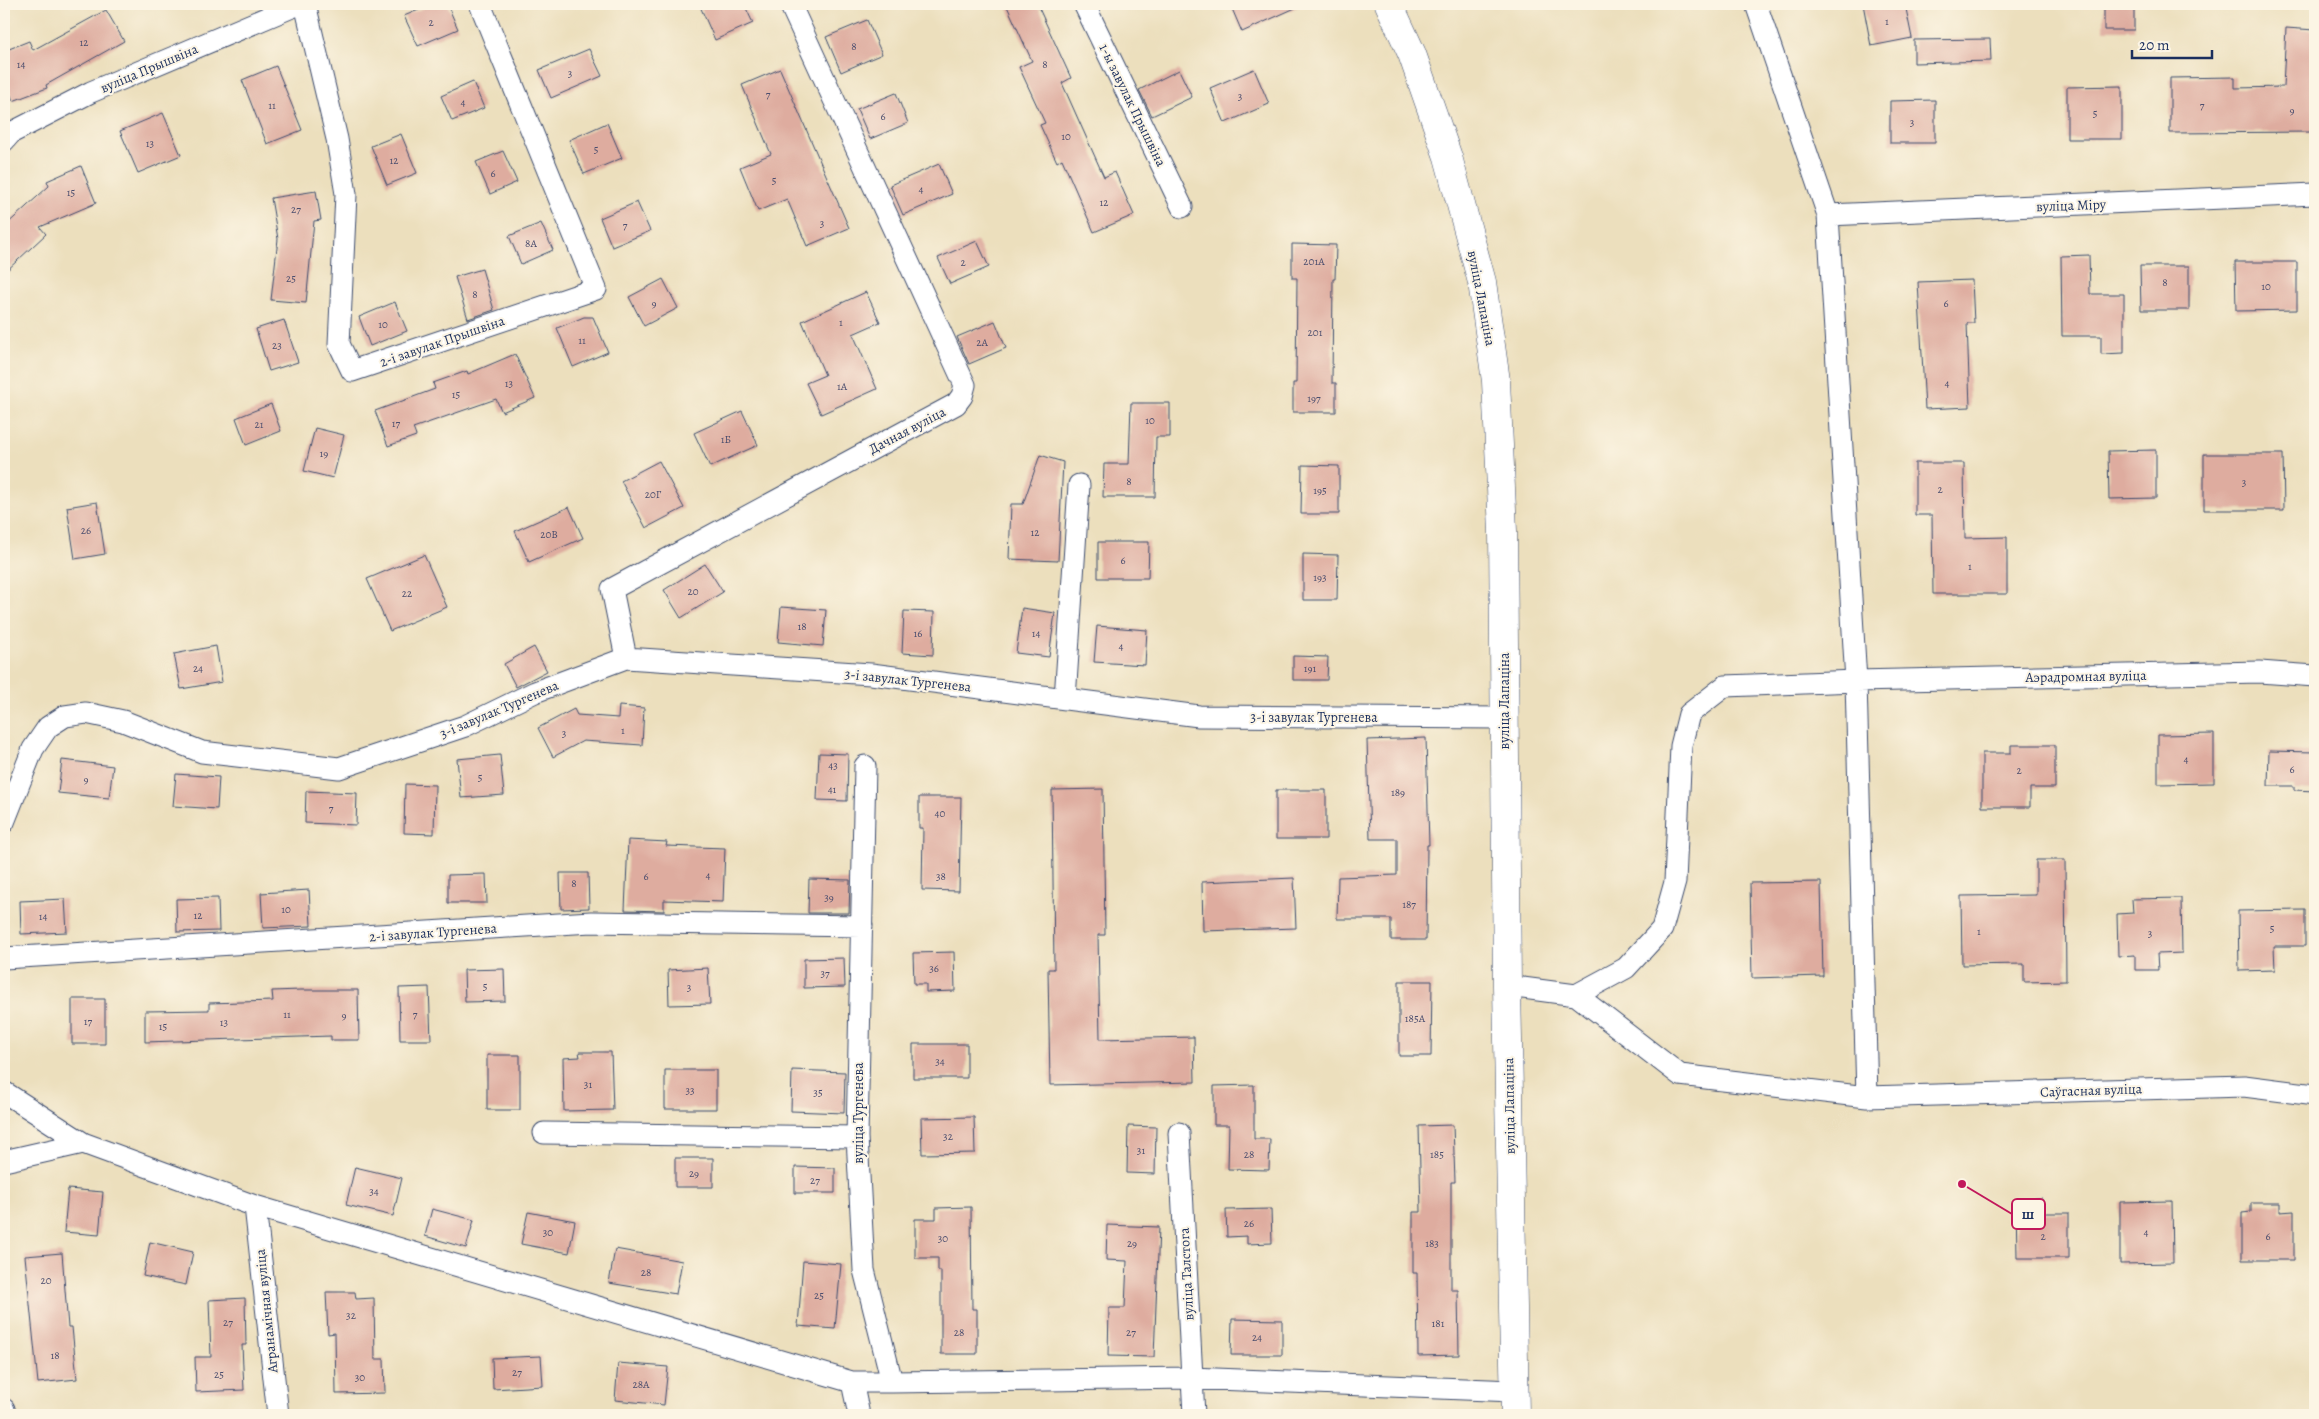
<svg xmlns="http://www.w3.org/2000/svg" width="2319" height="1419" font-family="Alegreya,serif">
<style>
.building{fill:#deac9f}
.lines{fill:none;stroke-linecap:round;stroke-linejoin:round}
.minor-casing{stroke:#3a496c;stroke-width:23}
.primary-casing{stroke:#3a496c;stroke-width:29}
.minor{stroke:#fff;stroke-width:21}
.primary{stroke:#fff;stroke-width:28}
.labels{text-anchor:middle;stroke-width:4;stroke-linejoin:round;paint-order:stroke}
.number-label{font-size:11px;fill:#4c4e6e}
.street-label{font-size:14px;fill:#1b2f5e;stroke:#fcf5e5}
.leader{fill:none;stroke:#c2185b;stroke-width:2}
.callout-dot{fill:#c2185b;stroke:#fcf5e5;stroke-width:2}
.callout{fill:#fcf5e5;stroke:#c2185b;stroke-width:2}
.callout-label{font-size:15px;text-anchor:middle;font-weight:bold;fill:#1b2f5e}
</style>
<rect width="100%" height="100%" fill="#fcf5e5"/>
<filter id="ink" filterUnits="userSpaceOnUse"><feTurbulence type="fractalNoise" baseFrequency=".02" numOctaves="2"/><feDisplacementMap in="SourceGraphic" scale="10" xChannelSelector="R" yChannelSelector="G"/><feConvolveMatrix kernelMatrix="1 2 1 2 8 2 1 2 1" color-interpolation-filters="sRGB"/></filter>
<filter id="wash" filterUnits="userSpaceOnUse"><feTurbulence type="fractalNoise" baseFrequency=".0096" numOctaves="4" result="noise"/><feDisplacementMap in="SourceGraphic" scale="20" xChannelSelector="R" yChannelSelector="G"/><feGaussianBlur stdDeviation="1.12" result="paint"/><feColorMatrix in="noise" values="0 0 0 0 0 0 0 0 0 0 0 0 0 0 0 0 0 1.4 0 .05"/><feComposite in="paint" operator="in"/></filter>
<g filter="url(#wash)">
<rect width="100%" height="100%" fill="#ecdfbd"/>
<g id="blocks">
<path class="building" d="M433,4H447L458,29L418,46L404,16Z
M699,4H744L753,23L715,40Z
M1006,4H1037L1071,78L1062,83L1104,177L1115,172L1134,215L1094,232L1062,159L1057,162L1040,125L1045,123L1019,67L1032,61Z
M1230,4H1304L1242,32Z
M1863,4H1905L1912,38L1871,46Z
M2104,4H2134V30H2104Z
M106,10L124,41L46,85L47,88L13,101L4,78V51L29,41L33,50Z
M867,20L882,54L841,72L826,37Z
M2286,28L2315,30V60H2313L2314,132L2170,133V78L2235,77V88L2283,87Z
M1990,39L1991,61L1914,63V40Z
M589,49L602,76L551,98L539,70Z
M276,66L302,130L267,144L242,80Z
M780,69L849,228L807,246L787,199L758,211L740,167L771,154L742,85Z
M1254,69L1269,104L1225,123L1210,88Z
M1179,70L1192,97L1152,116L1139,90Z
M473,82L484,108L452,121L441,96Z
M2122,86V139H2067V87Z
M896,93L908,123L870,139L857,109Z
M1935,100V143H1890V101Z
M163,113L181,155L138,173L120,131Z
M607,123L622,158L584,174L569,140Z
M401,134L417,173L387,185L371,146Z
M503,151L517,182L490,194L476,162Z
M939,164L952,194L903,215L890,185Z
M81,166L96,203L40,227L46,234L4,273V227L49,186L47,181Z
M316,191L321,220L314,221L306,303L271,300L278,239L271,198Z
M637,202L650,231L612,247L600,218Z
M541,223L553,250L521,264L509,236Z
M977,241L989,267L950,284L938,258Z
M1292,244L1336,245L1335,279H1333L1332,383H1336V412H1293V383H1296L1297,278H1292Z
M2089,255L2090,294H2124V353L2101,354V336H2062L2061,256Z
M2235,262H2297V310L2236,311Z
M2140,266H2189V310H2141Z
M482,269L494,310L468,319L455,277Z
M663,279L678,308L644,326L629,297Z
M1972,280L1974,323H1967L1970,407L1925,409L1918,282Z
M866,292L880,322L853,334L877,389L821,414L806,383L825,375L802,321Z
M395,302L407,331L370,346L359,317Z
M584,317H593L608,352L573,367L557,328Z
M284,320L298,362L269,371L256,329Z
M995,321L1006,348L969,364L957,337Z
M515,354L535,398L502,412L496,399L413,428L416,436L388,446L375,411L435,389L433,383L467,371L468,374Z
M1131,403H1170V437H1156L1155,497H1103L1104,464H1129Z
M271,404L281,431L246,445L236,418Z
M742,411L758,445L710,467L694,433Z
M315,428L344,435L333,478L304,471Z
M2156,450V498L2109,499L2108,451Z
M2204,454H2283L2284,510H2204Z
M1040,455L1063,462L1058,561L1009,559L1011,504H1023Z
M659,461L684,508L646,528L621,481Z
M1915,463H1964L1965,538L2007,537V594H1933L1932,515H1915Z
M1302,465L1339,466V514H1301Z
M97,502L105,554L75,559L67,507Z
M569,507L583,538L529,562L515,531Z
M1098,542H1149L1148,578H1098Z
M1303,554L1338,555L1337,600H1303Z
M424,555L447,607L390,631L367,579Z
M705,564L723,592L681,618L664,590Z
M781,607L826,610L823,646L778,642Z
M1022,608L1055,613L1049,657L1016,653Z
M904,611L934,612L933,655L902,653Z
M1097,626L1147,630L1145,665L1094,662Z
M216,646L222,682L181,689L174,654Z
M534,647L547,671L516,687L504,664Z
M1293,656L1328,657L1327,680H1293Z
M619,706L644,708L642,745L583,741L553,757L538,728L574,709L577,715L618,718Z
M2214,734V783L2158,784V735Z
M1426,738L1429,845H1427L1426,940H1391V919H1337L1338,877L1397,875V839H1370L1367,740Z
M2011,745H2055V788H2030V807H1982V753H2011Z
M2269,751L2315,752V791L2294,790V786H2268Z
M819,753L848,754L847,801L817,800Z
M500,755L504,795L461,798L457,759Z
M62,760L113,766L109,798L58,793Z
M176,774L219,777L217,809L173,806Z
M405,784L435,785L434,834L404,833Z
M1103,789L1105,935H1098L1100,1039L1194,1037L1195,1082L1050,1085L1048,969H1054L1052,790Z
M1276,790H1326V839H1276Z
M306,791L357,793L356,825L305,823Z
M919,797H961L959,891L922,890L923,828H919Z
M628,840L667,842L666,846L725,848L723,902L664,900V911L625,910Z
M2036,860H2065L2066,981L2024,982V964L1962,965L1961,896L2036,895Z
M560,873H588L589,908L561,909Z
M486,874L487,903H448V875Z
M1294,878L1296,928L1203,931L1202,882Z
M809,879L850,880L849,913H808Z
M1821,882L1823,976L1752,978L1750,883Z
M309,890L311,926L263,928L261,893Z
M218,898L219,931L177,932L176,899Z
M2181,898L2182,953L2157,954L2158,970H2135V955L2118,956L2117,914L2133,913L2132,899Z
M65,899L67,932L21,934L20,901Z
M2305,910V946H2274L2275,970L2239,971L2238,911Z
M954,952L955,991L926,992V984H914L913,953Z
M844,958L845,987L804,988V959Z
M708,968L710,1004L669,1005L668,970Z
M504,969L505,1001L465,1002L464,970Z
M1399,981H1432L1431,1056H1399Z
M429,987L431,1040H400L399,988Z
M301,990H358L359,1040H331V1036L145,1042V1011L209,1010V1003L273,1001L272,991Z
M72,999H105V1044H72Z
M913,1044H967V1078H913Z
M579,1052H611L613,1110L564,1111L563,1058L580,1057Z
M487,1055H520V1110H487Z
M665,1070H716V1109H665Z
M792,1070L845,1072L844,1113L791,1111Z
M1254,1085V1139H1270L1269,1170L1228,1169L1229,1125H1214V1086Z
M974,1117L975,1153L922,1154L921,1118Z
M1453,1125L1455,1182H1451V1290H1458L1459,1355L1418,1356L1417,1273H1413V1212H1421L1419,1126Z
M1128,1126L1156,1127L1155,1174L1127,1173Z
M675,1158H713V1187H675Z
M355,1167L402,1178L393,1216L346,1205Z
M795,1167L835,1168V1193H795Z
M68,1189L103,1192L99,1235L64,1232Z
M2042,1198V1213H2069V1258H2017L2016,1199Z
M2172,1201L2173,1263L2120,1264V1202Z
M2251,1203H2280V1212L2294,1211V1260H2242V1213L2251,1212Z
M971,1207L972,1309H977V1354H941V1271H938V1258H915V1219H936V1208Z
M432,1209L474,1220L466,1248L425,1236Z
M1271,1209L1272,1243L1247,1244V1236L1227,1237L1226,1210Z
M528,1212L575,1221L569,1253L521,1244Z
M1107,1225L1159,1227L1154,1357L1108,1356L1109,1308H1125L1127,1261L1106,1260Z
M150,1242L193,1252L186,1285L143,1276Z
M615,1249L682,1261L676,1294L609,1283Z
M62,1253L68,1327H72L77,1379L38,1383L25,1256Z
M803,1261L841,1264L835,1329L798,1326Z
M326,1292H355L356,1299L374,1298L375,1359H384L385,1393L336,1394L335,1333L328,1334Z
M245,1298L246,1345H242L244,1390L196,1392L195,1357H211L209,1300Z
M1232,1319L1282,1320V1355H1231Z
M541,1356L543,1386L493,1389L492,1358Z
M618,1363L668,1367L664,1405L615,1400Z"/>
</g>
</g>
<g filter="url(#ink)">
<use href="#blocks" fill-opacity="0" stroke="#3a496c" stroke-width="1"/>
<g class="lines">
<g class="minor-casing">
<path id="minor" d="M305,4L337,139L346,194L339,344L352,371L596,289L480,4
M1084,4L1182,207
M1756,4L1828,215L1856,681L1867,1097
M4,141L11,133L91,92L299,4
M1828,215L2315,194
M626,658L612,589L956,404L962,396L965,385L790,4
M1065,699L1079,485
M4,822L33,749L48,727L65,716L86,713L123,721L202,752L339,768L465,726L535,692L626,658L871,674L1199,716L1504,718
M4,958L591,922L862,926
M1507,986L1576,995L1680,1075L1867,1097L2244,1086L2315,1095
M1576,995L1626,968L1662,929L1675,882L1681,746L1689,714L1725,686L1856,681L2260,672L2315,676
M4,1092L83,1143L255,1206L852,1382
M544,1133L857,1137
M1179,1133L1194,1415
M4,1161L83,1143
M255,1206L278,1415
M892,1382L1191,1378L1514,1391
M4,1409L5,1415
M859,1415L852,1382H892L864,1270L857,1137L865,766"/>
</g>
<g class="primary-casing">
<path id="primary" d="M1389,4L1412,54L1448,157L1482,282L1496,381L1503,531L1507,986L1515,1415"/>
</g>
<use href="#minor" class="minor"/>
<use href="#primary" class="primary"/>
</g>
</g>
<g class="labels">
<g class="number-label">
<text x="1887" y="25">1</text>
<text x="431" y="26">2</text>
<text x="84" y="46">12</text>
<text x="854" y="50">8</text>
<text x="21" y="68">14</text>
<text x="1045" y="68">8</text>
<text x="570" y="77">3</text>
<text x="768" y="98">7</text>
<text x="1240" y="100">3</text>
<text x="463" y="106">4</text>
<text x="272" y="109">11</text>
<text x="2202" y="109">7</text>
<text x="2292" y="114">9</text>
<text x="2095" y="117">5</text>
<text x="883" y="120">6</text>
<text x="1912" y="126">3</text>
<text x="1066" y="140">10</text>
<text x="150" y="147">13</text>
<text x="596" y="153">5</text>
<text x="394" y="164">12</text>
<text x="493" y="177">6</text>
<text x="774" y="184">5</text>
<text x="921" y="193">4</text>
<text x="71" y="196">15</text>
<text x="1104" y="206">12</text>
<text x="296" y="213">27</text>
<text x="822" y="227">3</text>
<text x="625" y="229">7</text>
<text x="531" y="247">8А</text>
<text x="1314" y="265">201А</text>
<text x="963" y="266">2</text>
<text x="291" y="282">25</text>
<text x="2165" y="286">8</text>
<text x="2266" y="290">10</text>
<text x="475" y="298">8</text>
<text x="654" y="307">9</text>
<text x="1946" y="307">6</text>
<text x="841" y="326">1</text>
<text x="383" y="328">10</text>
<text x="1315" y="336">201</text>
<text x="582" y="344">11</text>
<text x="982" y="346">2А</text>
<text x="277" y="349">23</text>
<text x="509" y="387">13</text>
<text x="1947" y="387">4</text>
<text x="842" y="390">1А</text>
<text x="456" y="398">15</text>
<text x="1314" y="402">197</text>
<text x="1150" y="424">10</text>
<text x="396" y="427">17</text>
<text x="259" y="428">21</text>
<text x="726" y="443">1Б</text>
<text x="324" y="457">19</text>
<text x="1129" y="485">8</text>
<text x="2244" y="486">3</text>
<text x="1940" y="493">2</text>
<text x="1320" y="494">195</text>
<text x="653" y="498">20Г</text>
<text x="86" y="534">26</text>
<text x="1035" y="536">12</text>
<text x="549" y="538">20В</text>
<text x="1123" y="564">6</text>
<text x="1970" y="570">1</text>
<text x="1320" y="581">193</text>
<text x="693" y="595">20</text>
<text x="407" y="597">22</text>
<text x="802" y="630">18</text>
<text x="918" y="637">16</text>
<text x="1036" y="637">14</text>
<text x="1121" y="650">4</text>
<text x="198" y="672">24</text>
<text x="1310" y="672">191</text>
<text x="623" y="734">1</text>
<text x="564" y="737">3</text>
<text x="2186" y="763">4</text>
<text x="833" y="769">43</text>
<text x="2292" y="773">6</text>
<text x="2019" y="774">2</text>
<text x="480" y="781">5</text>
<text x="86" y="783">9</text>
<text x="832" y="793">41</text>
<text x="1398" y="796">189</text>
<text x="331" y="812">7</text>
<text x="940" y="817">40</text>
<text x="708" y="879">4</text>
<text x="646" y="880">6</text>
<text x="941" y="880">38</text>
<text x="574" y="887">8</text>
<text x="829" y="901">39</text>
<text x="1409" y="908">187</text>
<text x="286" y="913">10</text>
<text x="198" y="919">12</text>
<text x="43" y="920">14</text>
<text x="2272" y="932">5</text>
<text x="1979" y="935">1</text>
<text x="2150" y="937">3</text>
<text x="934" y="972">36</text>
<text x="825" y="977">37</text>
<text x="485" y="990">5</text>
<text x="689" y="991">3</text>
<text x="287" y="1018">11</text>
<text x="415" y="1018">7</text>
<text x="344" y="1019">9</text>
<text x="1415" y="1022">185А</text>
<text x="88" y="1025">17</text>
<text x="224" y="1026">13</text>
<text x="163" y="1030">15</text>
<text x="940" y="1065">34</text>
<text x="588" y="1088">31</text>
<text x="690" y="1094">33</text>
<text x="818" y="1096">35</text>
<text x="948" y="1140">32</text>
<text x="1141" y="1154">31</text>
<text x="1249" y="1158">28</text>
<text x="1437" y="1158">185</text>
<text x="694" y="1177">29</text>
<text x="815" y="1184">27</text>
<text x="374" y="1195">34</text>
<text x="1249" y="1227">26</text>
<text x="548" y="1236">30</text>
<text x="2146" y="1236">4</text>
<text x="2043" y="1240">2</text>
<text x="2268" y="1240">6</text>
<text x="943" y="1242">30</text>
<text x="1132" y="1247">29</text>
<text x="1432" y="1247">183</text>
<text x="646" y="1276">28</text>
<text x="46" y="1284">20</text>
<text x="819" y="1299">25</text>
<text x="351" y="1319">32</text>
<text x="228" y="1326">27</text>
<text x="1438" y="1327">181</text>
<text x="959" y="1336">28</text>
<text x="1131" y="1336">27</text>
<text x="1257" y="1341">24</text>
<text x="55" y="1359">18</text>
<text x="517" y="1376">27</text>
<text x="219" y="1378">25</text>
<text x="360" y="1381">30</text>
<text x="641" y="1388">28А</text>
</g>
<g class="street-label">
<text transform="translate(149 68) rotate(-23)" y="5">вуліца Прышвіна</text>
<text transform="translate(1133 105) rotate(64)" y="5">1-ы завулак Прышвіна</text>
<text transform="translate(2071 205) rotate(-2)" y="5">вуліца Міру</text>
<text transform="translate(1482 298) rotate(79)" y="5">вуліца Лапаціна</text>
<text transform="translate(442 341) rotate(-19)" y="5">2-і завулак Прышвіна</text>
<text transform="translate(907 430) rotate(-28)" y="5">Дачная вуліца</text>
<text transform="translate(2086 676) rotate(-1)" y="5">Аэрадромная вуліца</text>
<text transform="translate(908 680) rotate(6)" y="5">3-і завулак Тургенева</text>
<text transform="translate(1504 701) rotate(-90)" y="5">вуліца Лапаціна</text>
<text transform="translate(499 709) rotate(-23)" y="5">3-і завулак Тургенева</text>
<text x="1314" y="722">3-і завулак Тургенева</text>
<text transform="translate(433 932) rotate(-4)" y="5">2-і завулак Тургенева</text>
<text transform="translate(2091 1090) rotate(-2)" y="5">Саўгасная вуліца</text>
<text transform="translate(1509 1106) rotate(-91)" y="5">вуліца Лапаціна</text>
<text transform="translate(858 1113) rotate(-90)" y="5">вуліца Тургенева</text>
<text transform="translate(1186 1274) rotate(-93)" y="5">вуліца Талстога</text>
<text transform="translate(266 1311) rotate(-96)" y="5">Агранамічная вуліца</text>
</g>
</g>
<path class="leader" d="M1962 1184L2012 1214"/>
<circle class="callout-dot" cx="1962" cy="1184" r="5"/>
<rect class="callout" x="2012" y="1199" width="33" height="30" rx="5"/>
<g class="callout-label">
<text x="2028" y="1219">ш</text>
</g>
<rect width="2319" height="1419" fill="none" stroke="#fcf5e5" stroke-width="20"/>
<path d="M2132 50v8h80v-8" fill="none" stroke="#1b2f5e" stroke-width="2.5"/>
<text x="2139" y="50" font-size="15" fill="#1b2f5e" stroke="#fcf5e5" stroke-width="4" paint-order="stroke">20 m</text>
</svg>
